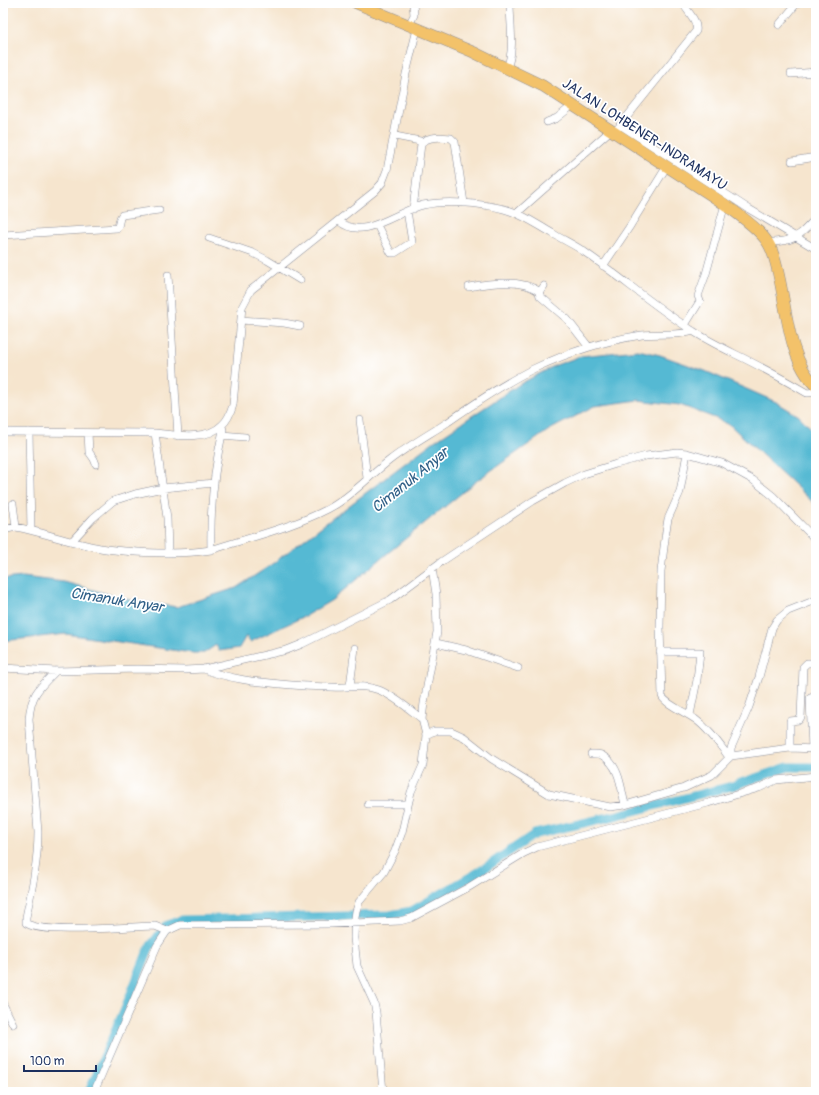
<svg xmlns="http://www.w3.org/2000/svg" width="819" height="1095" font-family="Pangolin,sans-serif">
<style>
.water{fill:#55b9d3;stroke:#387498}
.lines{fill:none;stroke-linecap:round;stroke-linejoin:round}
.river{stroke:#55b9d3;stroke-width:9}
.minor-casing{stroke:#888a96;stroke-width:8}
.highway-casing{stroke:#888a96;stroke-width:12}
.minor{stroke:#fff;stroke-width:7}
.highway{stroke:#f3c26a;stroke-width:11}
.labels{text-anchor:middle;stroke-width:3.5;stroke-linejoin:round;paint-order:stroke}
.street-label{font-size:14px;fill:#1b2f5e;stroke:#fff}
.water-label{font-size:15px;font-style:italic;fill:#2f5f87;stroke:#fff}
</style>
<rect width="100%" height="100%" fill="#fff"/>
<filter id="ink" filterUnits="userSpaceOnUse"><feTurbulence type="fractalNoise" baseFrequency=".025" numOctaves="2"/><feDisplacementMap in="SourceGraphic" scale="8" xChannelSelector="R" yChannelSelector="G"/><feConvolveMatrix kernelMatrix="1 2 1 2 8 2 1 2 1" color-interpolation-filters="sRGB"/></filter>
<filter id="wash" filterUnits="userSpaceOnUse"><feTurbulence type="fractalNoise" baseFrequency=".012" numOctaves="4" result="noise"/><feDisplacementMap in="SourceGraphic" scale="16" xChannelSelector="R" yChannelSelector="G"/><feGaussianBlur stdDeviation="0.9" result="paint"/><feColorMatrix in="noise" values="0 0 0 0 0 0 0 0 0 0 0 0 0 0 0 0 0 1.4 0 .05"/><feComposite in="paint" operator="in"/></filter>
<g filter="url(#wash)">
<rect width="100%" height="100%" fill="#f6e5ce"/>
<path class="water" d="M638,350L660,355L705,371L751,391L776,402L799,416L816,433V505L730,425L715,418L680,405L638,400L595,406L549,430L479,479L389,552L332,600L305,616L250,642L246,636L239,648L219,651L216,645L204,653H192L66,634L3,641V579L23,577L64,582L130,600L177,607L236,588L268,567L433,442L520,384L556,365L581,356Z"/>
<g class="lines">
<path class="river" d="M89,1092L126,1006L149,948L167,925L182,920L390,915L412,911L479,872L535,834L614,816L732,786L788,767H816"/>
</g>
</g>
<g filter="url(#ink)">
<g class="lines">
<g class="minor-casing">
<path id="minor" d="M409,25L414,15L413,3
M779,25L797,3
M507,68C515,49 510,24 510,3
M791,74L816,72
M547,122L557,118L573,105
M620,125L749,209L816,249
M618,128L696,31C698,20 687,12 683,3
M395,136L420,141L421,144L413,209
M421,143C429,136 441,137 451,138L455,142L464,203
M792,161L816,157
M517,213L611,130
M339,221C363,242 397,211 423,205C446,200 480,203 504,209C521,213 536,224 552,233C563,240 575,245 586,253C622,278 655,307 693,331C707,340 721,347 735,354C760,366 783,379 807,393L816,392
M377,225L391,253H395L412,242L407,211
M3,235L117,228L118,227L120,218L122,215L159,210
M209,238L253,253L267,260L300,280
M769,243C775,241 781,242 788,240C800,237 807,227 816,218
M603,266L630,226L667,166
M168,275L178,436
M544,286L539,293L540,296L567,319L588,346
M469,287C489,283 522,278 540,292
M241,320L284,323L300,326
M685,325L700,301L698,296L706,274L725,204
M360,420L367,478
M222,426L223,430C214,469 210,510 211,550C248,538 293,527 328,509C351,497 369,476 390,460C408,446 428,435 448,422C475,403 503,384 533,369C569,352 602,341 642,335C657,333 681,336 693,331
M3,432L155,433C174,435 207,441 222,425C228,420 231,412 233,405L242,307L251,290L375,191L382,183L387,170L406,74L417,29
M29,432L31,530
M88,433L89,452L94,459L96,464
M155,433L167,518L168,552
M222,435L245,437
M687,453L680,492L668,519L666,531L661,571L660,627L662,696C665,704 687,713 695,719C709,729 719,744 729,757
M13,504L16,527
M3,530L16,527C46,533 75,544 106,549C136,553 180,555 211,550
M72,541L93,518L113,501L135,494L163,488L214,483
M436,643L466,650L518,668
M660,652H700L697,680L690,715
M3,668L56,671L137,669L185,670L204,669L287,650L302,644L390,600L441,562L533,501L565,483L584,474L616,464L646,456L677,452L687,453L722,463L753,480L773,496L816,540
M204,669C219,676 235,678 251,681C278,684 304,687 330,687C347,688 363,684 379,690C394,696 409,709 422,719
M56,671C39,688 31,694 29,719L38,832C38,861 32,889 26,917V923C42,935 131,926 155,926L167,931
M350,686L355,648
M426,735L434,731H451L464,737L492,759L549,794L610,807L625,805L684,788L712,775L731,756L790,748L816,749
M790,748V721L799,720L801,717L803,667L807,663H816
M812,749L810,698L816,696
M591,754C595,754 600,753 603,756C620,766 621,788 625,805
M731,756V748L749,707L759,677L772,628L777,620L788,611L816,600
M368,804H408
M3,1004L13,1024
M94,1092L157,946L167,931L180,925L331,924L400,921L411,918L469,887L524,853L537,847L708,803L759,788L776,780L816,776
M383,1092L376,1012L374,1003L357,966L354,938L355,918L356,911L359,902L384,872L395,851L402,832L411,792L423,765L426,735L422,719L424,703L437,632L436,594L432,568"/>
</g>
<g class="highway-casing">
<path id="highway" d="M356,3L473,52L543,86L720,201C734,211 760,229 768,243C775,254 777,268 780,281C787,314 790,362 816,386"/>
</g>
<use href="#minor" class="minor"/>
<use href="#highway" class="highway"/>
</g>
</g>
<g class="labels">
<g class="street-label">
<text transform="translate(645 134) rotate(33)" y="5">JALAN LOHBENER-INDRAMAYU</text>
</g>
<g class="water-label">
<text transform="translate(410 480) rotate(-39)" y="5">Cimanuk Anyar</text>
<text transform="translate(117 600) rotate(9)" y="5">Cimanuk Anyar</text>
</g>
</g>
<rect width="819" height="1095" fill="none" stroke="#fff" stroke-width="16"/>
<path d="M24 1065v6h72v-6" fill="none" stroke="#1b2f5e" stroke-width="2"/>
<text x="30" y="1065" font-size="12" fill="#1b2f5e" stroke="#ffffff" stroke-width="3" paint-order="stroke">100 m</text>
</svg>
